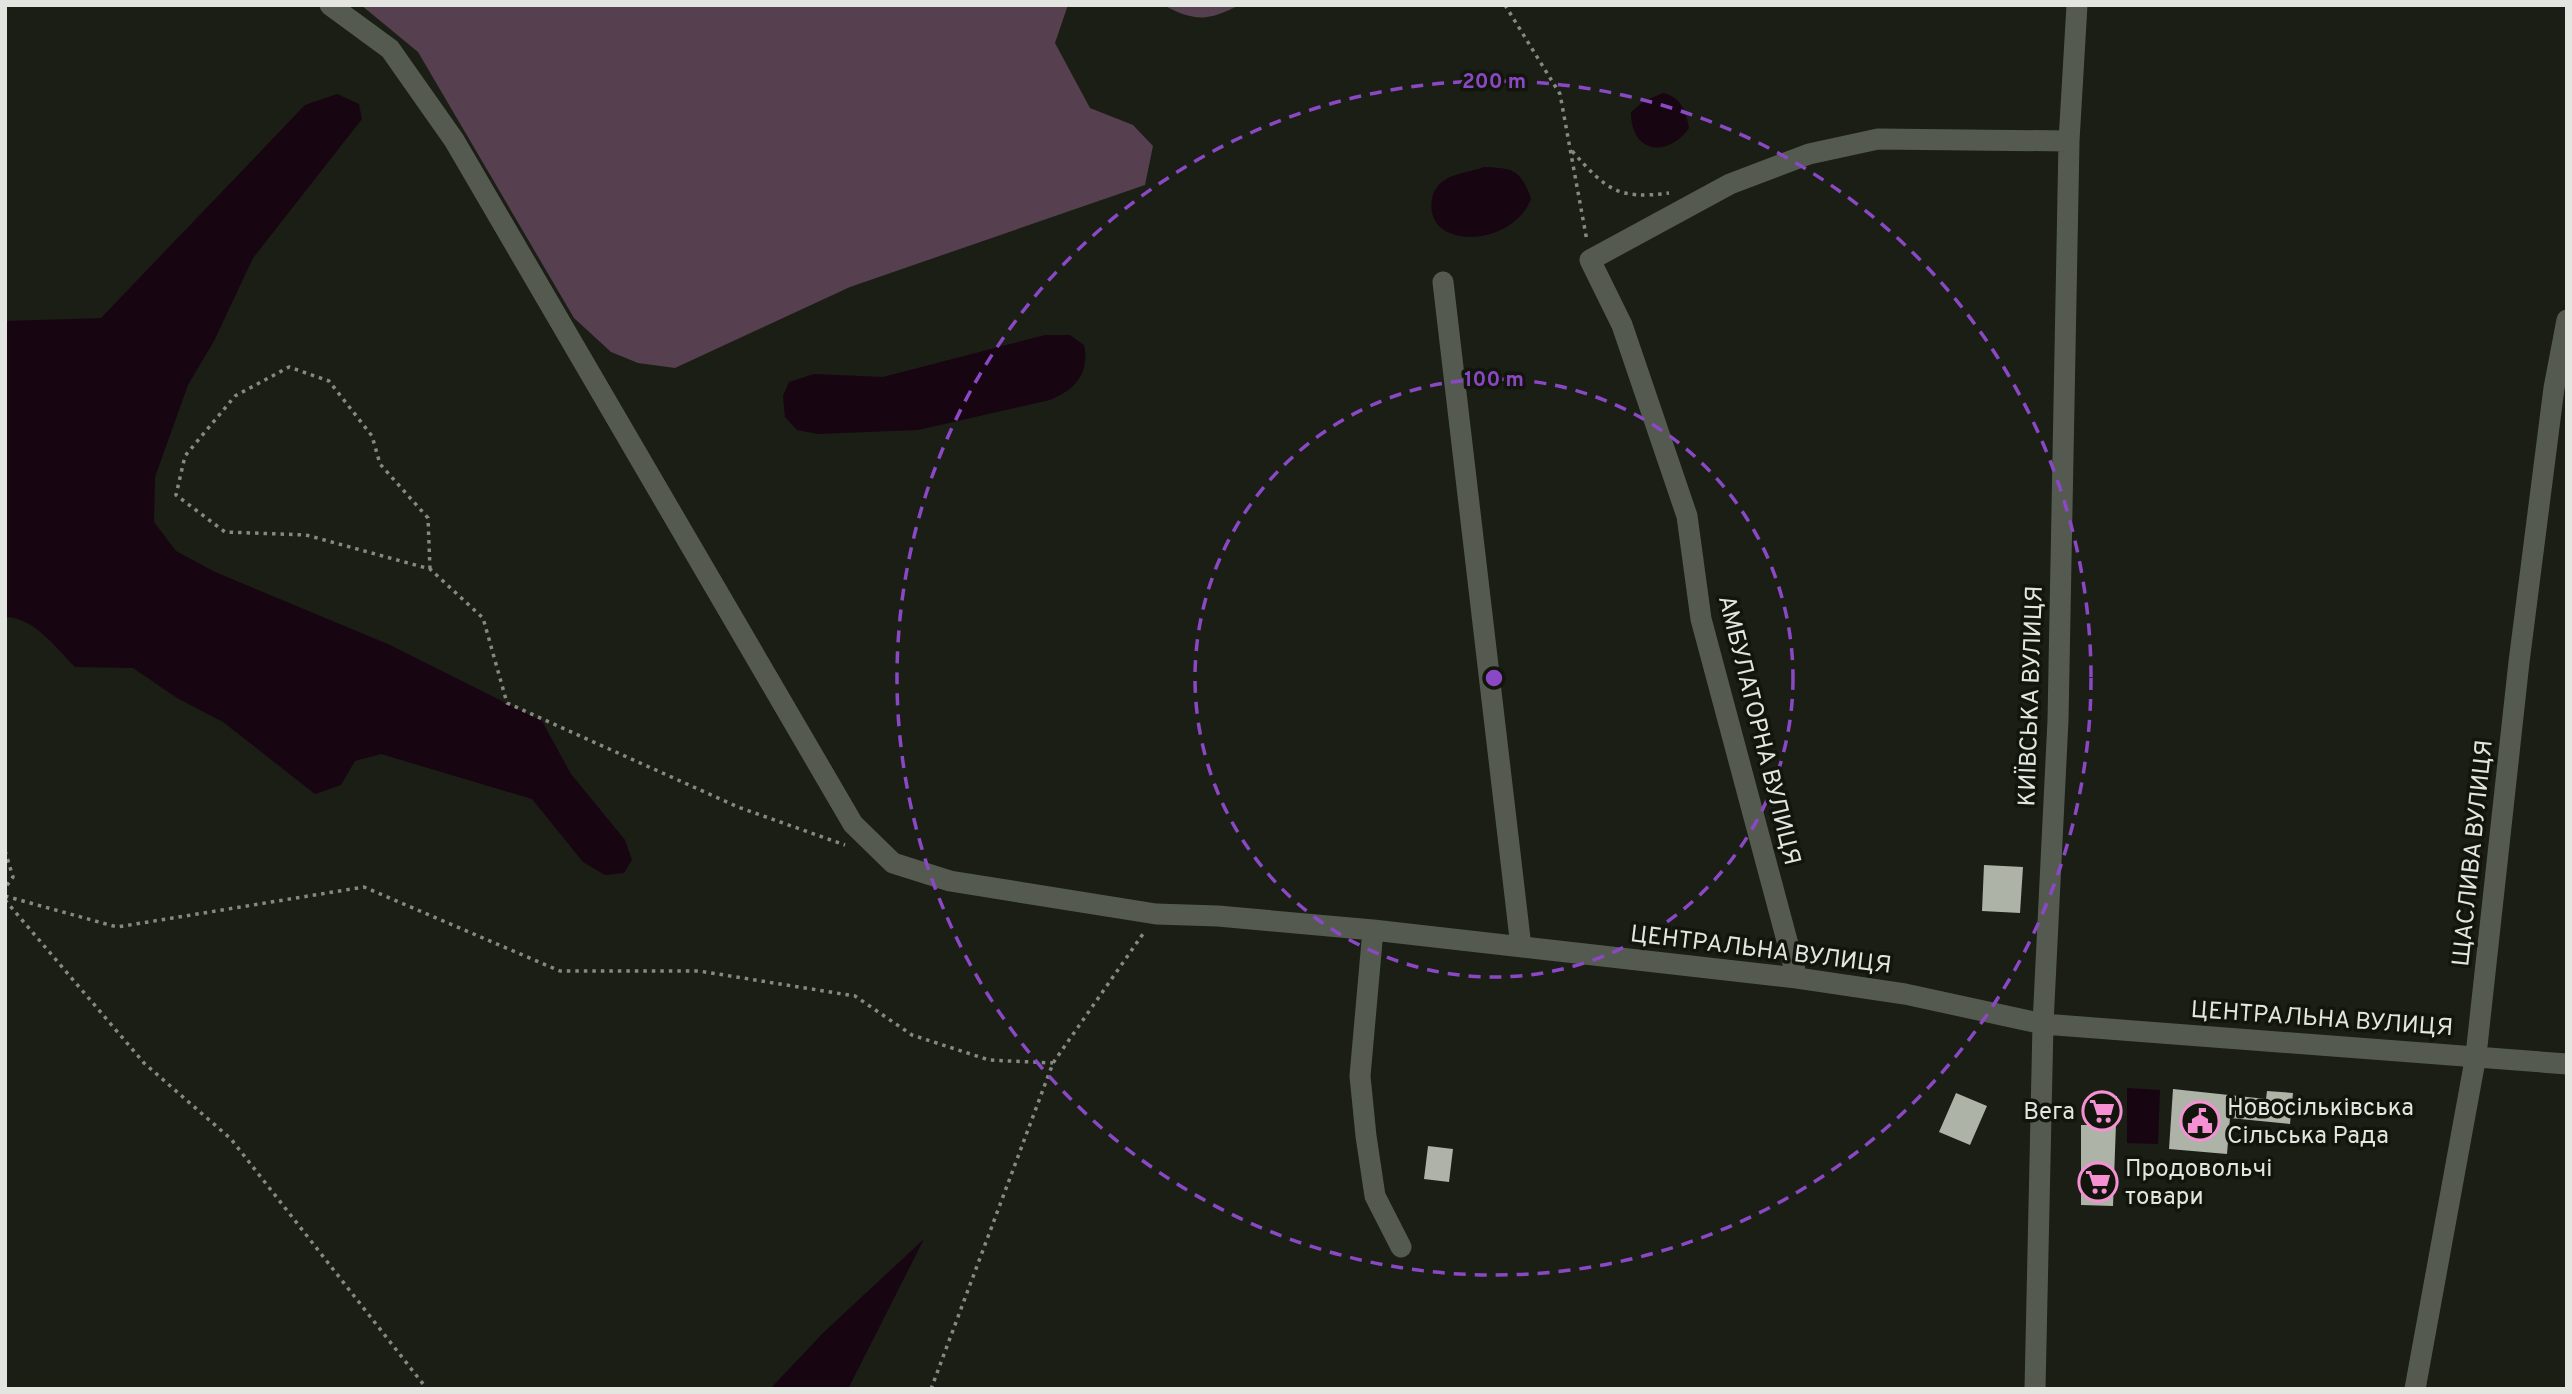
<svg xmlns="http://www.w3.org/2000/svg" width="2572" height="1394" font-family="Overpass,sans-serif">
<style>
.forest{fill:#563f4e}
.water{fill:#180512}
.building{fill:#aeb3a7}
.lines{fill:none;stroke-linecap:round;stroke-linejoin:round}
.path{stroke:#868982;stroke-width:3.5;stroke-dasharray:3.5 5;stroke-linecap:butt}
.minor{stroke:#555a50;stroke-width:21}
.ring{fill:none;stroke:#8b48c4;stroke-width:3.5;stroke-dasharray:12 9}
.labels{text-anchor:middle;stroke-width:7;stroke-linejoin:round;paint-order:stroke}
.street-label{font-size:24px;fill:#e3e6e0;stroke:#11150c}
.poi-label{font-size:24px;fill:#e3e6e0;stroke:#11150c;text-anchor:start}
.centre{fill:#8b48c4;stroke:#11150c;stroke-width:3.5}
.ring-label{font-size:21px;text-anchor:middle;font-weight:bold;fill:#8b48c4;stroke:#11150c;stroke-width:7;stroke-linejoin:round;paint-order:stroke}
</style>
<rect width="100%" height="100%" fill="#1a1e15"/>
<path class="forest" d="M361,5H1068L1055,43L1090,108L1133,125L1153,146L1145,185L850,287L675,368L638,363L611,352L574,318L418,52Z
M1163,5H1239C1208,22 1193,21 1163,5Z"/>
<path class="water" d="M1663,93C1681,97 1686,111 1689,128C1668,158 1631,154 1631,112L1644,101Z
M337,94L359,104L362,119L253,258L214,341L188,385L155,477L154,522L176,551L215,572L390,645L542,721L571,774L625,840L632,860L624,873L605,875L583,862L532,799L381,754L355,761L341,785L315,794L223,722L177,698L133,668L75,667C56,648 34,617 5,617V321L101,318L305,105Z
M1484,167C1514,168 1521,170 1531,199C1512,248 1423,251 1432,199C1433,190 1440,182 1448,178C1458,173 1473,171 1484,167Z
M1045,335H1070L1084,345C1090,373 1075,390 1050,400L918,430L818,434L797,430L785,417L783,396L789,382L814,374L883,377Z
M2127,1088L2160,1090L2158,1144L2127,1143Z
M924,1239L848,1389H770L824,1332Z"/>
<path class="building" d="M1984,865L2023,867L2020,913L1982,911Z
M2173,1089L2266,1099L2267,1091L2293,1093L2290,1124L2230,1118L2227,1154L2169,1149Z
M1956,1093L1987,1106L1970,1145L1939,1132Z
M2088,1096H2117L2113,1206L2081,1205V1125H2088Z
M1428,1146L1453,1149L1449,1182L1424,1179Z"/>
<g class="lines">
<path class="path" d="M1505,5L1560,94L1587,241
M1572,151C1606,189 1617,200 1669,193
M430,569L428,518L380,464L372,436L329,381L289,367L235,396L185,456L176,495L225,532L306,535L430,569L483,618L507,703L738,807L845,845
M5,851L13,877L5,888
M5,896L117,927L364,887L560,971H699L855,996L912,1035L989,1060L1053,1063
M5,900L144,1063L231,1139L427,1389
M931,1389L1053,1063L1145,931"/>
<path class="minor" d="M330,5L390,49L454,140L853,824L893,863L950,881L1156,914L1218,916L1373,930L1797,978L1905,994L2043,1024L2567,1064
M1443,282L1521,947
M1373,930L1360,1076L1366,1136L1375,1196L1401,1247
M1797,978L1701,619L1687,516L1622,325L1590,260L1730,184L1809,154L1878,139L2069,141
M2035,1389L2043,1024L2058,720L2069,141L2077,5
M2415,1389L2476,1055L2519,662L2554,388L2567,320"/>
</g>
<g class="ring">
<circle cx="1494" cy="678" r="299"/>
<circle cx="1494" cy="678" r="597"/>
</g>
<defs>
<g id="supermarket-ring" transform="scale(2.0125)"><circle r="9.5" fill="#11150c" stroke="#f591d2" stroke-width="1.5"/><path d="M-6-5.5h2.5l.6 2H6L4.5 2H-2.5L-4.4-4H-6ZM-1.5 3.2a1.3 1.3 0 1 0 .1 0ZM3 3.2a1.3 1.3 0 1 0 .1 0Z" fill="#f591d2"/></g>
<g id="civic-ring" transform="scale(2.0125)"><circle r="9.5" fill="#11150c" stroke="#f591d2" stroke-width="1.5"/><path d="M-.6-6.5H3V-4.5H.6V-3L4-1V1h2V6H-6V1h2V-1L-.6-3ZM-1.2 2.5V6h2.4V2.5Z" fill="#f591d2"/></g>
</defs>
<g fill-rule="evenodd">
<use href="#supermarket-ring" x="2102" y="1111"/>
<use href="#civic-ring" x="2200" y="1121"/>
<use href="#supermarket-ring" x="2098" y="1182"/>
</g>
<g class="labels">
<g class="street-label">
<text transform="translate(2030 696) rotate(-88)" y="8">КИЇВСЬКА ВУЛИЦЯ</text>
<text transform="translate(1760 730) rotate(76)" y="8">АМБУЛАТОРНА ВУЛИЦЯ</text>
<text transform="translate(2472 853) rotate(-84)" y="8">ЩАСЛИВА ВУЛИЦЯ</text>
<text transform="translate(1761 949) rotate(7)" y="8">ЦЕНТРАЛЬНА ВУЛИЦЯ</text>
<text transform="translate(2322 1018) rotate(4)" y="8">ЦЕНТРАЛЬНА ВУЛИЦЯ</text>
</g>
<g class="poi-label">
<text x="2227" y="1115">Новосільківська<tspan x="2227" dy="28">Сільська Рада</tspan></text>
<text x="2075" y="1119" text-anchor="end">Вега</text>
<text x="2125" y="1176">Продовольчі<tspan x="2125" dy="28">товари</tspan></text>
</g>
</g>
<circle cx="1494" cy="678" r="10" class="centre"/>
<g class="ring-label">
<text x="1494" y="88">200 m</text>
<text x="1494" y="386">100 m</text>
</g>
<rect width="2572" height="1394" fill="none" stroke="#e3e6e0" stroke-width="14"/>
</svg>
